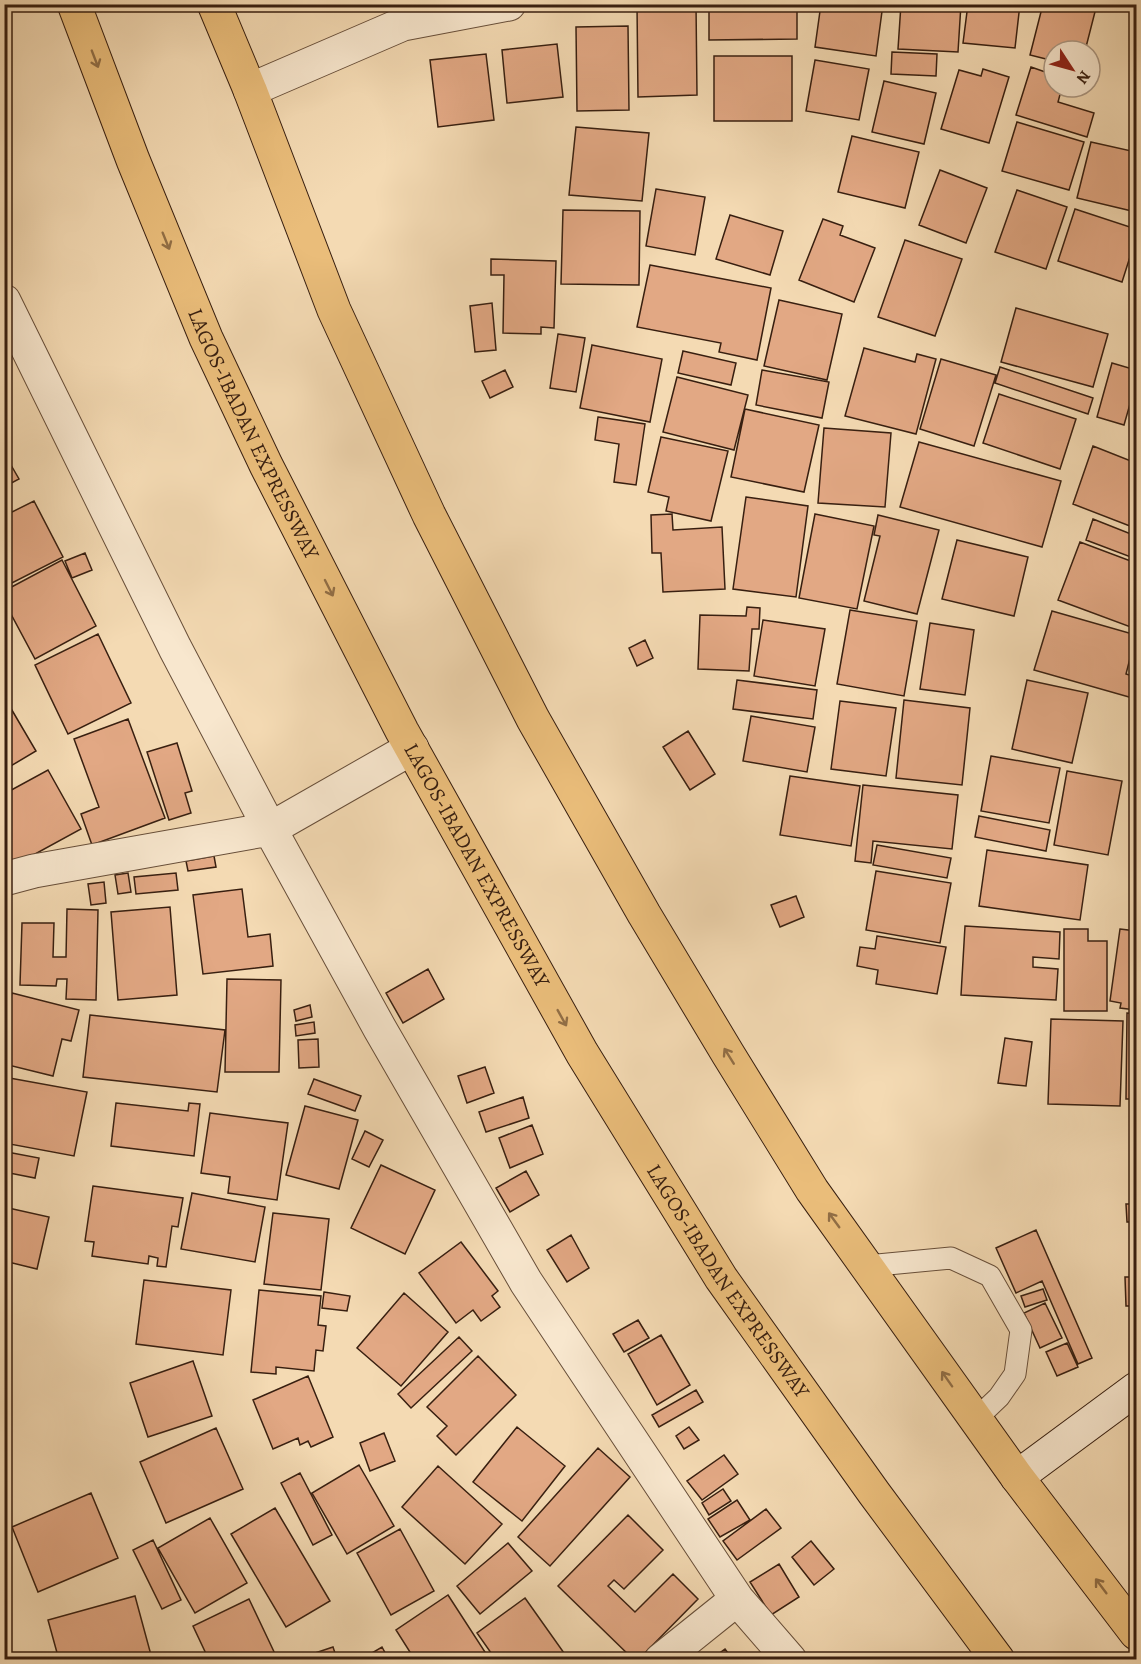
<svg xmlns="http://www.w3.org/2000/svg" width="1141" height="1664" font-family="Alegreya,serif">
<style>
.building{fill:#e2a884;stroke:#381f10;stroke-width:1.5}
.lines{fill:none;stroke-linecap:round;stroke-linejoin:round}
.lane-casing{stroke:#674e39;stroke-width:23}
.street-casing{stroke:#674e39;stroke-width:35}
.secondary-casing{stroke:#381f10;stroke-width:35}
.highway-casing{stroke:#381f10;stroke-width:35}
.lane{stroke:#f8e7ce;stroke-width:21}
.street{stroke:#f8e7ce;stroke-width:33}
.secondary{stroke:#f8e7ce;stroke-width:33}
.highway{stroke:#eabd7a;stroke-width:33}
.oneway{stroke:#916e45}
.labels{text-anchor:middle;stroke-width:5;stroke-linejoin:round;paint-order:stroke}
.street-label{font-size:21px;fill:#381f10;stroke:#f8e7ce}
</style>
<rect width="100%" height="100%" fill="#f4dab3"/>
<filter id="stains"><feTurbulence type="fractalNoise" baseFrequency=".00333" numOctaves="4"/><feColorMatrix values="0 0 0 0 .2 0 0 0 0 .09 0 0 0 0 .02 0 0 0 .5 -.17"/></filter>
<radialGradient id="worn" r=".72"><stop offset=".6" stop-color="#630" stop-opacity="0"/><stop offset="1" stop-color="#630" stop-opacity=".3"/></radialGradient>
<path class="building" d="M696,4L697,95L638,97L637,5Z
M709,4H797V39L709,40Z
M821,4H883L876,56L815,47Z
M901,4H961L958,52L898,49Z
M968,4H1020L1015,48L963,43Z
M1043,4H1097L1085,51H1054V61L1030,55Z
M1132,4H1136V48H1130Z
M628,26L629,110L577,111L576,27Z
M557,44L563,97L507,103L502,50Z
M892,52L937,54L936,76L891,74Z
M1136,52V81L1130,80Z
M486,54L494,120L438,127L430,60Z
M714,56H792V121H714Z
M815,60L869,69L859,120L806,111Z
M1031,67L1054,75V87H1062L1058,102L1094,113L1087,137L1016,115Z
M983,69L1009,77L989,143L941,129L959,70L981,76Z
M884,81L936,93L924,144L872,132Z
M1017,122L1084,142L1069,190L1002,171Z
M576,127L649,133L642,201L569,195Z
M852,136L919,152L905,208L838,192Z
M1091,142L1136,152V212L1077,198Z
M940,170L987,188L966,243L919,225Z
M656,189L705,197L695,255L646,246Z
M1017,190L1067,207L1046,269L995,252Z
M1075,209L1136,229V238L1122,282L1058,261Z
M563,210L640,211L639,285L561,284Z
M730,215L783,231L770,275L716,259Z
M823,219L843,226L840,235L875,248L854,302L799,280Z
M905,240L962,259L935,336L878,317Z
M491,259L556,261L554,328L541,327V334L503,333L504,275H491Z
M650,265L771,288L757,360L719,352L721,343L637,327Z
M779,300L842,314L827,380L764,366Z
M492,303L496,350L475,352L470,306Z
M1016,308L1108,334L1093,387L1001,362Z
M558,334L585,338L576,392L550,388Z
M592,345L662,359L650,422L580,408Z
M864,348L915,362L917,354L936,359L916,434L845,416Z
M683,351L736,363L731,385L678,373Z
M941,359L996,375L974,446L920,429Z
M1112,363L1136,370V383L1124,425L1097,417Z
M1000,367L1093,398L1088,414L995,383Z
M505,370L513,387L490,398L482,381Z
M762,370L829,382L822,418L756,405Z
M677,377L748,395L734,450L663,432Z
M999,394L1076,419L1060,469L983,443Z
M745,409L819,425L804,492L731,477Z
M598,417L645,424L636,485L614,482L619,444L595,440Z
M824,428L891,433L885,507L818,503Z
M661,437L728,451L711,521L666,511L669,497L648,492Z
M919,442L1061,481L1042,547L900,507Z
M1093,446L1136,463V525L1135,528L1073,504Z
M4,453L19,479L4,487Z
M746,497L808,506L796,597L733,589Z
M34,501L63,557L4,587V516Z
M672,514L673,530L722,527L725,589L663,592L661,553H652L651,515Z
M815,514L874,526L857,609L799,598Z
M878,515L939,530L917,614L864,601L880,536L874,535Z
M1093,519L1136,536V559L1086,540Z
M957,540L1028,557L1014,616L942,599Z
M1080,542L1136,563V629L1058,600Z
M85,553L92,570L72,578L65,561Z
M62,560L96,626L35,659L4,601V591Z
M747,607L760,608L759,629H752L749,671L698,669L700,615L746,616Z
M850,610L917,621L904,696L837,684Z
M1052,611L1136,635L1126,674L1136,677V699L1034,670Z
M763,620L825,629L815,686L754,676Z
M930,623L974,630L965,695L920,689Z
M98,634L131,703L68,734L35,665Z
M645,640L653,658L637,666L629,648Z
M737,680L817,690L813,719L733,709Z
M1027,680L1088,693L1072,763L1012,749Z
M6,700L36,751L4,770V701Z
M904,700L970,708L962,785L896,778Z
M840,701L896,708L886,776L831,769Z
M751,716L815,727L807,772L743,761Z
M128,719L165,818L92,845L81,814L99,807L74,739Z
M688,731L715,774L690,790L663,747Z
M177,743L192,791L185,793L191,813L169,820L147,752Z
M991,756L1060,768L1049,823L981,811Z
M48,770L81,829L15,865L4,846V794Z
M1067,771L1122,781L1108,855L1054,845Z
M790,776L860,786L851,846L780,835Z
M863,785L958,795L952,849L873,841L871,863L855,861Z
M979,816L1050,830L1046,851L975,837Z
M877,845L951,858L947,878L873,865Z
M987,850L1088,865L1080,920L979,906Z
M214,856L216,867L188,871L186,861Z
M1136,863V889L1131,888Z
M876,871L951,883L940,943L866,930Z
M128,873L131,892L118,894L115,875Z
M176,873L178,890L136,894L134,877Z
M104,882L106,903L91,905L88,884Z
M242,889L248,937L270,934L273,966L203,974L193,895Z
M796,896L804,917L780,927L771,905Z
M170,907L177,995L118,1000L111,912Z
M67,909L98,910L96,1000L66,999L67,979H57L56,986L20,985L22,923H54L53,957H66Z
M965,926L1060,932L1059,959L1033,957V967L1058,969L1056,1000L961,995Z
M1064,929H1088V941H1107V1011H1064Z
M1120,929L1136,931V1010L1120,1008L1121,1003L1110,1001Z
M877,936L946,947L937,994L876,984L878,970L857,966L860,947L875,949Z
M428,969L444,999L403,1023L386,993Z
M227,979L281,980L279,1072H225Z
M12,993L79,1010L71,1041L62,1039L53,1076L4,1064V1022Z
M310,1005L312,1017L296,1021L294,1010Z
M1127,1013L1136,1014V1099H1126Z
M90,1015L225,1030L217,1092L83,1077Z
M1051,1019L1123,1021L1120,1106L1048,1104Z
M314,1022L315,1033L296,1036L295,1025Z
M1005,1038L1032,1042L1026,1086L998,1083Z
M318,1039L319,1067L299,1068L298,1040Z
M485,1067L494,1093L467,1103L458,1076Z
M4,1077L87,1092L74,1156L4,1143Z
M314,1079L361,1096L355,1111L308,1094Z
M523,1097L529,1118L486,1132L479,1112Z
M116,1103L188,1111L189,1103L200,1104L194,1156L111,1146Z
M305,1106L358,1120L339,1189L286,1175Z
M210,1113L288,1123L277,1200L228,1193L230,1177L201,1173Z
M532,1125L543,1154L510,1168L499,1138Z
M365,1131L383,1140L369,1167L352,1159Z
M7,1152L39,1158L35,1178L4,1172Z
M381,1165L435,1190L405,1254L351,1228Z
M526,1171L539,1195L510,1212L496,1188Z
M93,1186L183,1198L178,1227L172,1226L166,1267L157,1266L158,1258L149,1256L148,1264L92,1256L94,1242L85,1241Z
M192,1193L265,1207L255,1262L181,1249Z
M1126,1204H1136V1222H1127Z
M4,1207L49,1217L37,1269L4,1261Z
M273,1213L329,1219L321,1290L264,1284Z
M1036,1230L1092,1358L1078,1364L1042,1281L1016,1293L996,1248Z
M571,1235L589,1268L567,1282L547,1250Z
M1130,1238H1136V1339H1132L1131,1306H1126L1125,1277H1131Z
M461,1242L498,1291L492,1296L500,1307L481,1321L473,1310L456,1323L419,1273Z
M144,1280L231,1290L223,1355L136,1344Z
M1043,1289L1047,1300L1025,1307L1021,1296Z
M259,1290L321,1296L318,1325L326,1326L323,1351L316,1350L314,1371L276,1367V1374L251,1372Z
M324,1292L350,1296L347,1311L322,1308Z
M404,1293L448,1332L401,1386L357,1348Z
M1045,1303L1062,1338L1040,1348L1024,1313Z
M638,1320L649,1338L624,1352L613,1334Z
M661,1335L690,1385L657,1405L628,1354Z
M459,1337L472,1351L411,1408L398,1394Z
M1067,1343L1078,1367L1057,1376L1046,1352Z
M478,1356L516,1395L456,1455L437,1436L447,1426L427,1407Z
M193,1361L212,1416L148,1437L130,1383Z
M308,1376L333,1437L311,1447L308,1441L300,1445L298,1438L273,1449L253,1400Z
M696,1390L703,1402L659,1427L652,1415Z
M517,1427L565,1466L522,1521L473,1482Z
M689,1427L699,1440L684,1449L676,1436Z
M216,1428L243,1489L166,1523L140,1462Z
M384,1433L395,1461L370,1471L360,1443Z
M598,1448L630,1477L550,1566L518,1537Z
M724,1455L738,1474L702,1500L687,1481Z
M359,1465L394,1526L347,1554L312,1493Z
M438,1466L502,1524L465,1564L402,1507Z
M300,1473L332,1535L313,1545L281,1483Z
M723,1489L731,1501L709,1515L702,1503Z
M91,1493L118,1558L38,1592L12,1527Z
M737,1500L750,1520L720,1537L708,1519Z
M275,1508L330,1601L286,1627L231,1534Z
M766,1509L781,1528L737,1560L723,1541Z
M628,1515L663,1550L624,1589L614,1580L608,1586L635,1612L673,1574L698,1599L638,1660H634L558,1586Z
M210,1518L247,1583L195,1613L158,1548Z
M400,1529L434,1591L391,1615L357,1553Z
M153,1540L181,1600L162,1609L133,1550Z
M811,1541L834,1569L814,1585L792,1557Z
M508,1543L532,1571L480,1614L457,1586Z
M779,1564L799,1597L771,1615L750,1582Z
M448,1595L485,1652L475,1660H415L396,1630Z
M135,1596L151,1655L136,1660H59L48,1620Z
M525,1598L569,1660H496L477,1633Z
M249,1599L277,1658L275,1660H209L193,1626Z
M333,1647L336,1656L326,1660H317L315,1653Z
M382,1647L389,1660H360Z
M725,1649L733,1660H710Z"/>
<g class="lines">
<g class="lane-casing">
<path id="lane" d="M867,1266L951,1258L990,1276L1021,1330L1015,1374L999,1397L976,1419"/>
</g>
<g class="street-casing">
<path id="street" d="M250,90L403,24L509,4
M4,301L175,648L270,829L380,1029L526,1282L737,1599L790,1660
M4,879L34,871L270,829L412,748
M661,1660L737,1599"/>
</g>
<g class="secondary-casing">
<path id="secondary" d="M1017,1477L1136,1389"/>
</g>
<g class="highway-casing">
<g id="highway">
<path id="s1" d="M74,4L133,160L206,338L266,465L402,731L582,1053L721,1278L874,1493L998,1660"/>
<path d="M214,4L250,90L334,310L429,515L533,719L644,914L728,1054L812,1190L1017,1477L1136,1633"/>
</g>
</g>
<use href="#lane" class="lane"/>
<use href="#street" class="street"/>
<use href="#secondary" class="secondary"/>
<use href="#highway" class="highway"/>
</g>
<defs><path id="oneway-shaft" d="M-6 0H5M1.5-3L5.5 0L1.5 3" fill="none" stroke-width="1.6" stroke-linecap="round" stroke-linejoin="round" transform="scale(1.5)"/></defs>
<g class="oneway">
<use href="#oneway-shaft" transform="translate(95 59) rotate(69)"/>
<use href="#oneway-shaft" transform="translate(166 241) rotate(68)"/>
<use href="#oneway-shaft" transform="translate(329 588) rotate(63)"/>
<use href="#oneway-shaft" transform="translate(562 1018) rotate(61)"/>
<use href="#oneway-shaft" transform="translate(729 1056) rotate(-122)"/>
<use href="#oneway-shaft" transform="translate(834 1220) rotate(-126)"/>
<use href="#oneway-shaft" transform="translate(947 1379) rotate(-125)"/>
<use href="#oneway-shaft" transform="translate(1101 1586) rotate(-127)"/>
</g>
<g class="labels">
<g class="street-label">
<text dy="7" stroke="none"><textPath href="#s1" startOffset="466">LAGOS-IBADAN EXPRESSWAY</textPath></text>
<text dy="7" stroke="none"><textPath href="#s1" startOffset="952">LAGOS-IBADAN EXPRESSWAY</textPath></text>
<text dy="7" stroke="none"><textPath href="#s1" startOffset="1438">LAGOS-IBADAN EXPRESSWAY</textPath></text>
</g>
</g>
<rect width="1141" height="1664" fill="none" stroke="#f4dab3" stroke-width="24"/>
<rect x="6" y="6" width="1129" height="1652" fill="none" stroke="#381f10" stroke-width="3"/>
<rect x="12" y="12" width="1117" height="1640" fill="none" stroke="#381f10" stroke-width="1.5"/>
<g transform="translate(1072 69) rotate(126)"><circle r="28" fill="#f8e7ce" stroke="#ab9782" stroke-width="1.5"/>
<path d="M0-4.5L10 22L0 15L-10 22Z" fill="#8f2418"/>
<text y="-9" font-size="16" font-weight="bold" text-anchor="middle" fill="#381f10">N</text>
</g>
<rect width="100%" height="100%" filter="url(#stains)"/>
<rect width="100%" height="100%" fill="url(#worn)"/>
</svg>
